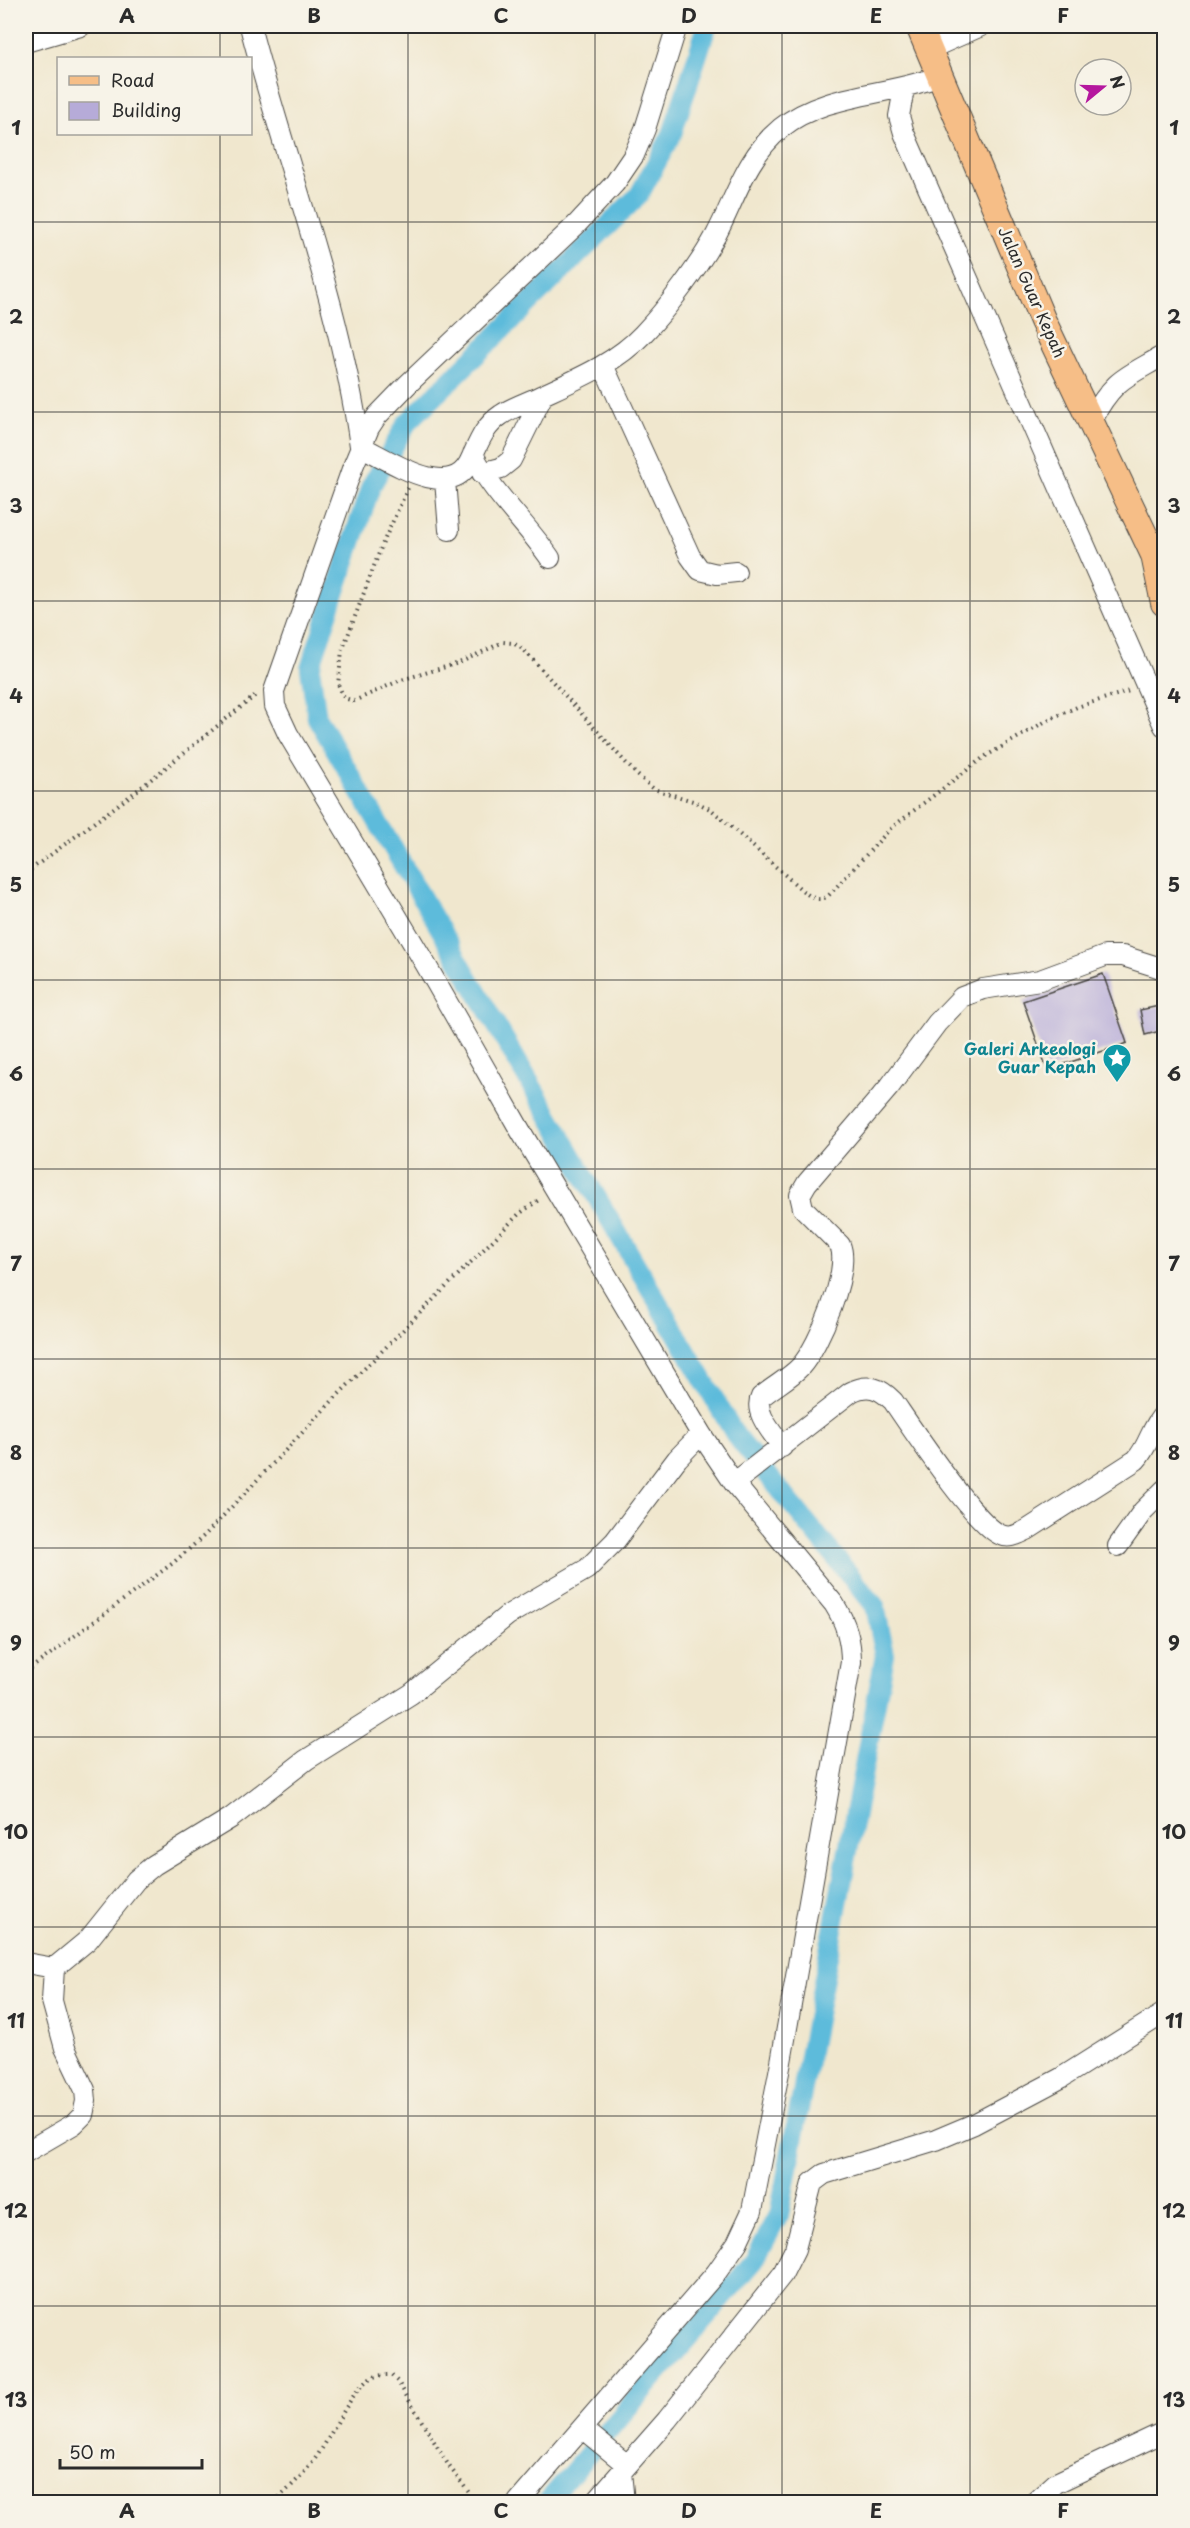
<svg xmlns="http://www.w3.org/2000/svg" width="1190" height="2528" font-family="'Playpen Sans',sans-serif">
<style>
.lines{fill:none;stroke-linecap:round;stroke-linejoin:round}
.canal{stroke:#5dbbdb;stroke-width:20}
.building{fill:#b6abd8}
.minor-casing{stroke:#494743;stroke-width:22}
.major-casing{stroke:#494743;stroke-width:28}
.path{stroke:#494743;stroke-width:4;stroke-dasharray:1.5 4.5;stroke-linecap:butt}
.minor{stroke:#fff;stroke-width:20}
.major{stroke:#f6be87;stroke-width:26}
.grid{fill:none;stroke:#2b2b2b;stroke-width:1.5;stroke-opacity:0.55}
.labels{text-anchor:middle;stroke-width:5;stroke-linejoin:round;paint-order:stroke}
.street-label{font-size:16px;fill:#2b2b2b;stroke:#f7f3e8}
.culture-label{font-size:16px;font-weight:bold;fill:#0d838f;stroke:#f7f3e8;text-anchor:end}
.neatline{fill:none;stroke:#2b2b2b;stroke-width:2}
.grid-label{font-size:20px;text-anchor:middle;font-weight:bold;fill:#2b2b2b}
</style>
<rect width="100%" height="100%" fill="#f7f3e8"/>
<filter id="ink" filterUnits="userSpaceOnUse"><feTurbulence type="fractalNoise" baseFrequency=".0167" numOctaves="2"/><feDisplacementMap in="SourceGraphic" scale="12" xChannelSelector="R" yChannelSelector="G"/><feConvolveMatrix kernelMatrix="1 2 1 2 8 2 1 2 1" color-interpolation-filters="sRGB"/></filter>
<filter id="wash" filterUnits="userSpaceOnUse"><feTurbulence type="fractalNoise" baseFrequency=".008" numOctaves="4" result="noise"/><feDisplacementMap in="SourceGraphic" scale="24" xChannelSelector="R" yChannelSelector="G"/><feGaussianBlur stdDeviation="1.35" result="paint"/><feColorMatrix in="noise" values="0 0 0 0 0 0 0 0 0 0 0 0 0 0 0 0 0 1.4 0 .05"/><feComposite in="paint" operator="in"/></filter>
<g filter="url(#wash)">
<rect width="100%" height="100%" fill="#f0e7ce"/>
<g class="lines">
<path class="canal" d="M547,2502L754,2261L779,2215L885,1655L875,1606L736,1436L317,718L310,668L371,486L407,423L639,195L672,134L707,26"/>
</g>
<g id="blocks">
<path class="building" d="M1103,974L1127,1043L1047,1070L1023,1001Z
M1164,1005V1030L1145,1035L1140,1010Z"/>
</g>
</g>
<g filter="url(#ink)">
<use href="#blocks" fill-opacity="0" stroke="#494743" stroke-width="1.5"/>
<g class="lines">
<g class="minor-casing">
<path id="minor" d="M250,26C286,165 340,302 360,446C388,459 448,502 469,463C478,445 483,427 501,415C511,408 523,404 534,399C572,381 614,365 643,334C667,309 699,266 716,235C736,197 746,157 781,128C824,93 889,96 940,76
M26,42L81,26
M927,50L981,26
M904,89L899,116L904,133L1164,726
M603,365L690,556L700,570L717,574L736,572
M1091,421C1114,378 1125,378 1164,355
M473,454C492,493 525,522 550,558
M482,473L501,468L511,460L543,395
M445,480L449,530
M782,1447C774,1434 753,1413 761,1397C774,1386 790,1378 801,1366C819,1346 851,1270 840,1245L803,1208L800,1195L807,1183L890,1086L937,1023L962,997L983,989L1040,980L1105,956H1123L1164,969
M734,1483L851,1392C868,1383 880,1388 893,1401C911,1427 976,1526 1001,1535C1011,1539 1018,1534 1027,1530L1136,1460C1149,1446 1151,1427 1164,1414
M1118,1546L1143,1511L1164,1490
M26,1963L54,1968
M26,2152L74,2124L83,2115L86,2101L85,2090L65,2048L52,2001L54,1968L88,1940L136,1880L154,1865L231,1818L306,1760L411,1694L508,1615L587,1569L615,1541L677,1459L701,1434
M583,2429L627,2465
M621,2472L624,2502
M518,2502L716,2273L737,2243L752,2211L781,2062L851,1662C851,1640 846,1623 834,1604L734,1483L701,1434L520,1130L426,965L288,734L275,706L274,691L352,469L369,428L377,416L408,384L576,225L615,183L634,155L645,129L677,26
M595,2502L667,2420L782,2275L795,2249L812,2183L824,2174L936,2140L974,2124L1061,2078L1164,2013
M1035,2502L1056,2483L1164,2432"/>
</g>
<g class="major-casing">
<path id="major" d="M919,26L1043,321L1154,555L1164,572
M1154,555L1164,603"/>
</g>
<path class="path" d="M408,488L382,545L342,651L338,684L344,698L354,701L401,680L459,663L503,642L513,643L524,650L636,774L654,789L696,802L712,810L803,891C812,898 819,903 829,895L891,828L984,757L1048,720L1077,707L1129,691
M26,873L134,793L256,695
M26,1672L173,1563L205,1535L337,1396L519,1214L540,1199
M274,2502C292,2486 308,2470 321,2450C333,2432 352,2391 368,2380C375,2375 382,2375 391,2375L398,2382L449,2466L476,2502"/>
<use href="#minor" class="minor"/>
<use href="#major" class="major"/>
</g>
</g>
<path class="grid" d="M220,26V58M408,26V2502M595,26V2502M782,26V2502M970,26V2502M220,134V2502M26,222H1164M26,412H1164M26,601H1164M26,791H1164M26,980H1164M26,1169H1164M26,1359H1164M26,1548H1164M26,1737H1164M26,1927H1164M26,2116H1164M26,2306H1164"/>
<defs>
<g id="sight-pin" transform="scale(1.5)"><path d="M0 17L-7.5 6A9.5 9.5 0 1 1 7.5 6Z" fill="#0f9aa8" stroke="#f7f3e8"/><path d="M0-6L1.8-2.2L6-1.7L2.9 1.2L3.7 5.4L0 3.3L-3.7 5.4L-2.9 1.2L-6-1.7L-1.8-2.2Z" fill="#fff"/></g>
</defs>
<g fill-rule="evenodd">
<use href="#sight-pin" x="1117" y="1058"/>
</g>
<g class="labels">
<g class="street-label">
<text transform="translate(1032 292) rotate(66)" y="6">Jalan Guar Kepah</text>
</g>
<g class="culture-label">
<text x="1096" y="1055">Galeri Arkeologi<tspan x="1096" dy="18">Guar Kepah</tspan></text>
</g>
</g>
<rect width="1190" height="2528" fill="none" stroke="#f7f3e8" stroke-width="66"/>
<rect x="57" y="57" width="195" height="78" fill="#f7f3e8" stroke="#a5a39c" stroke-width="1.5"/>
<rect x="69" y="76" width="30" height="9" fill="#f6be87" stroke="#a5a39c" stroke-width="1.5"/>
<text x="111" y="87" font-size="18" fill="#2b2b2b">Road</text>
<rect x="69" y="102" width="30" height="18" fill="#b6abd8" stroke="#a5a39c" stroke-width="1.5"/>
<text x="111" y="117" font-size="18" fill="#2b2b2b">Building</text>
<g transform="translate(1103 87) rotate(71)"><circle r="28" fill="#f7f3e8" stroke="#a5a39c" stroke-width="1.5"/>
<path d="M0-4.5L10 22L0 15L-10 22Z" fill="#b5179e"/>
<text y="-9" font-size="16" font-weight="bold" text-anchor="middle" fill="#2b2b2b">N</text>
</g>
<path d="M60 2459v9h142v-9" fill="none" stroke="#2b2b2b" stroke-width="3"/>
<text x="69" y="2459" font-size="18" fill="#2b2b2b" stroke="#f7f3e8" stroke-width="4.5" paint-order="stroke">50 m</text>
<rect x="33" y="33" width="1124" height="2462" class="neatline"/>
<g class="grid-label">
<text x="127" y="23">A</text>
<text x="314" y="23">B</text>
<text x="501" y="23">C</text>
<text x="689" y="23">D</text>
<text x="876" y="23">E</text>
<text x="1063" y="23">F</text>
<text x="16" y="135">1</text>
<text x="1174" y="135">1</text>
<text x="16" y="324">2</text>
<text x="1174" y="324">2</text>
<text x="16" y="513">3</text>
<text x="1174" y="513">3</text>
<text x="16" y="703">4</text>
<text x="1174" y="703">4</text>
<text x="16" y="892">5</text>
<text x="1174" y="892">5</text>
<text x="16" y="1081">6</text>
<text x="1174" y="1081">6</text>
<text x="16" y="1271">7</text>
<text x="1174" y="1271">7</text>
<text x="16" y="1460">8</text>
<text x="1174" y="1460">8</text>
<text x="16" y="1650">9</text>
<text x="1174" y="1650">9</text>
<text x="16" y="1839">10</text>
<text x="1174" y="1839">10</text>
<text x="16" y="2028">11</text>
<text x="1174" y="2028">11</text>
<text x="16" y="2218">12</text>
<text x="1174" y="2218">12</text>
<text x="16" y="2407">13</text>
<text x="1174" y="2407">13</text>
<text x="127" y="2518">A</text>
<text x="314" y="2518">B</text>
<text x="501" y="2518">C</text>
<text x="689" y="2518">D</text>
<text x="876" y="2518">E</text>
<text x="1063" y="2518">F</text>
</g>
</svg>
